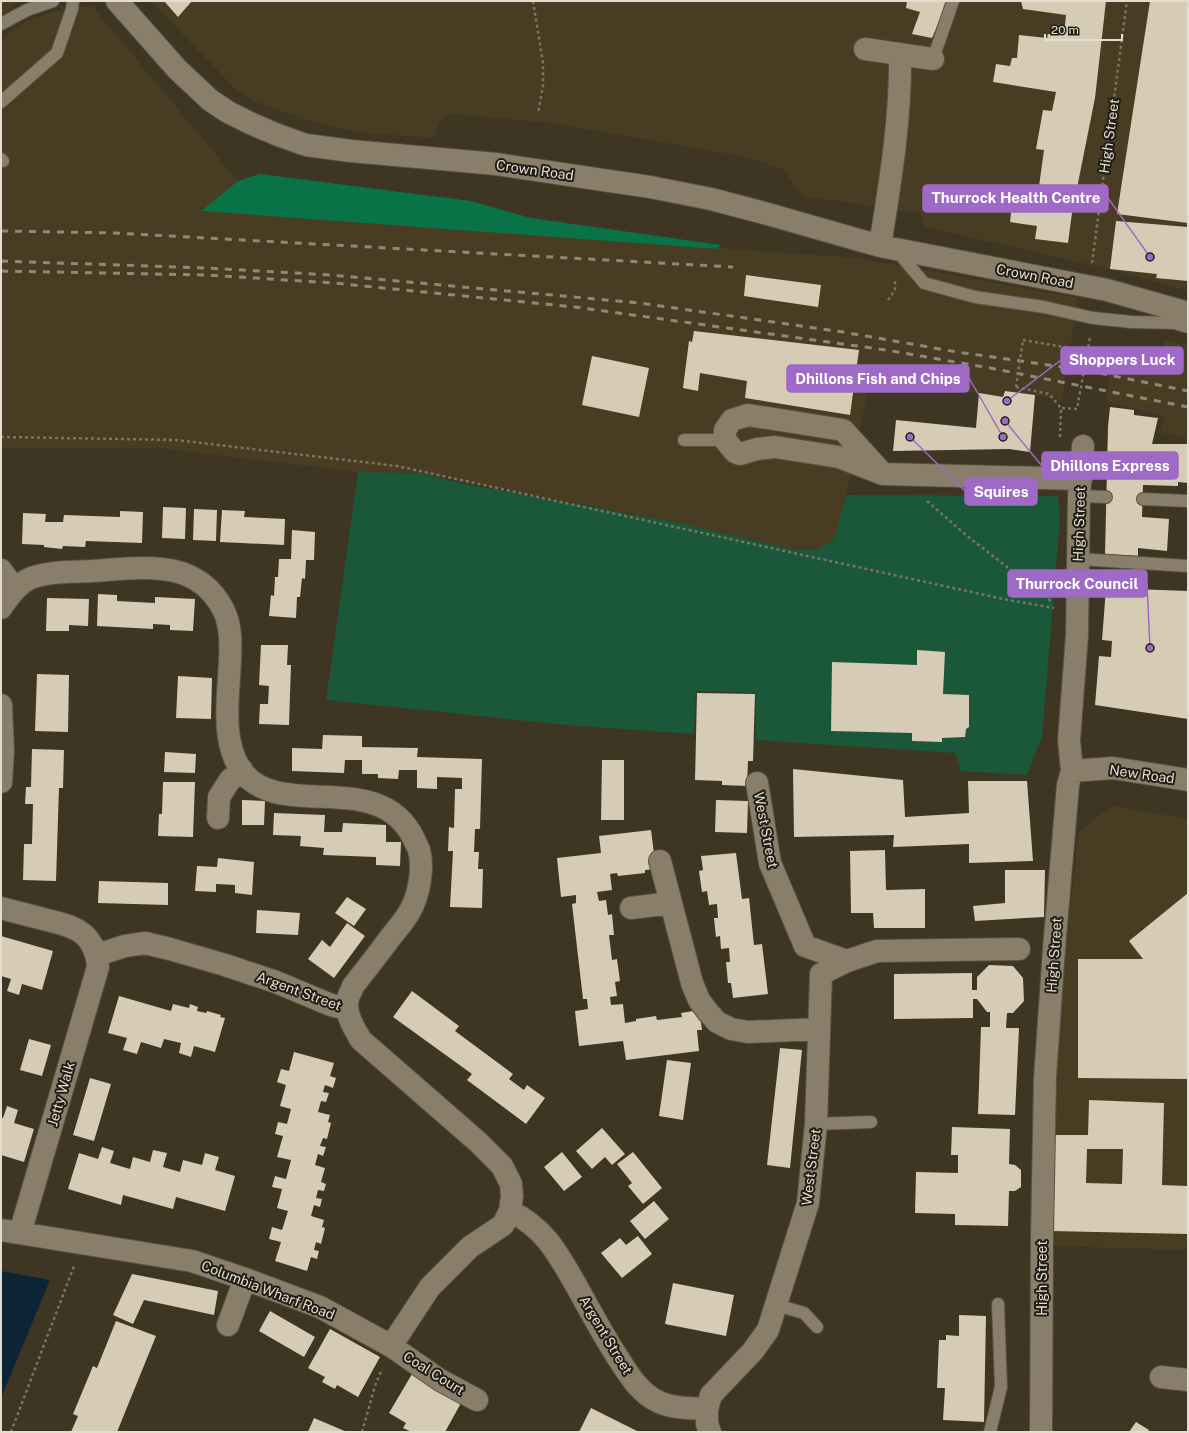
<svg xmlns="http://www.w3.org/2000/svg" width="1189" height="1433" font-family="'Public Sans',sans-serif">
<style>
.built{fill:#483d23}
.green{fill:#1b5739}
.forest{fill:#097246}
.water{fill:#0c2536}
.building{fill:#d6cbb4;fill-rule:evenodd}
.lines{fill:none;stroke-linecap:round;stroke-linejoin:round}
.lane-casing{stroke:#5a5242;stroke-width:14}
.street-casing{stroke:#5a5242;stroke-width:24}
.path{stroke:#7b7363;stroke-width:2.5;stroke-dasharray:3 3;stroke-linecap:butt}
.lane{stroke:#887e69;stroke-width:12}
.street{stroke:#887e69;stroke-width:22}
.rail{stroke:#90897a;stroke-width:3;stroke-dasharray:7 7;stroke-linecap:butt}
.path-bridge{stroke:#7b7363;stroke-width:2.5;stroke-dasharray:3 3;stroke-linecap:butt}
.labels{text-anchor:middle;stroke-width:4;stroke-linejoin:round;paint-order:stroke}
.street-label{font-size:14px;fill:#e2dcd1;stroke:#211d15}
.leader{fill:none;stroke:#9f6ac5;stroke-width:1.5}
.callout-dot{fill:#9f6ac5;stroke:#211d15;stroke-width:1.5}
.callout{fill:#9f6ac5;stroke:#9f6ac5;stroke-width:1.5}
.callout-label{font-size:15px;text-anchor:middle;font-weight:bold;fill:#fff}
</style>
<rect width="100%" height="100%" fill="#3e3522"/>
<path class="built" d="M1,1H19L1,16Z
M150,1H1188V291L1110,269L925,227L920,213L803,196L783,169L746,157L552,123L453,114L441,120L433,138L365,133L316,123L253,101L235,88Z
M92,6L238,181L201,211L857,258L1078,298L1062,401L1035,395L1005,391L1003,397L871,376L846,495L834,539L816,550H796L676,522L419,473L358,472L160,448H1V41L20,24L60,10Z
M1164,340L1188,345V439L1160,432L1165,416L1106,401L1112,353L1162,362Z
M1111,806L1188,819V1250L1048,1246L1052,1052L1079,832Z"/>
<path class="green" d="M358,472L419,473L465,484L676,522L796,550H816L834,539L846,495L1058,496L1060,519L1042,737L1027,775L961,771L955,753L756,740V693L696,691L694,734L566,725L326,700Z"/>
<path class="forest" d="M260,174L471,201L531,218L721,245L717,249L201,211L238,181Z"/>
<path class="water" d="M1,1271L50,1280L1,1398Z"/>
<path class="building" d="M164,1H192L178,17Z
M907,1H948L932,38L912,34L920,12L906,8Z
M1021,1H1106L1095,98L1072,213L1068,243L1035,239L1037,226L1010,222L1012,204L1036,208L1044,150L1036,149L1043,110L1052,111L1056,92L993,82L996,64L1010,66L1012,58H1017L1019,35L1047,38L1048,34L1064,35L1066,15L1023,9Z
M1150,1H1188V223L1117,214Z
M1116,221L1188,227V281L1156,278L1157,274L1110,269Z
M746,275L821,285L818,307L744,296Z
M694,331L859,350L850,415L745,398L747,381L700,373L698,391L683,388L689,341L692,342Z
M592,356L649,368L639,417L582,405Z
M1005,391L1035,395L1030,452L1009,449L893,451L896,420L976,428L979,393L1003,397Z
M1110,407L1134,410V415L1158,418L1152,444H1188V483L1178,482V486L1143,485L1142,517L1169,519L1167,551L1138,548V556L1105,554L1108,427Z
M163,507L186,508L185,539L162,538Z
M194,509L217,510L216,541L193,540Z
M222,510L245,511L244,517L285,519L284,545L220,542Z
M120,511L143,512L142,543L86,541L85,547L63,546L62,549L44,547V545L22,544L23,513L46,514L45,522H63L64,515L120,517Z
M292,530L315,532L314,560H306L305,579L302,578L300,597H297L296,618L269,616L271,595L274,596L275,577H278L279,559H291Z
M1106,588L1188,591V719L1095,705L1099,656L1111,657L1112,641L1102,640Z
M98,594L117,595V601L155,603V597L195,599L193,631L170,630V625L153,624V629L97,626Z
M47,598L89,599L88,626L69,625V631H46Z
M261,645H288L287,665H291L289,725L259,724L260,704H268L269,686L259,685Z
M917,650L945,652L943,694L969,695V727L966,729L965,737L942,738V742L912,741V733L831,731L832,662L917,665Z
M37,674L69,675L68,732L35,731Z
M178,676L212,678L211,719L176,718Z
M697,693L755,694L753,761H748L747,786L722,785V781L695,780Z
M323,735L362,736V747L418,748L417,757L482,759L480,829H475L474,852H479L478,869H483L482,908L450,907L453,851H448L449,827L454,828L455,789H462V778L437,777V789L417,788V770H399L398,779L378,778V774H362V760H345L344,773L292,771V748L322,749Z
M32,749L64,750L63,788H59L56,881L23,880L24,844H32L33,804H25L26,787H31Z
M165,752L196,754L195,773L164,772Z
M602,760H624V820H601Z
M793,769L903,780L905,817L969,813L968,781H1027L1033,861L969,863V844L893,847L894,835L794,837Z
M163,782H195L193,837L158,836L159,814H162Z
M242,800L265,801L264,825H242Z
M716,800L748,801L747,833L715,832Z
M274,813L325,815L324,832H342L343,823L386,825V842H401L400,866L376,865V857L323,855L324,848L300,846L301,836L273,835Z
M651,830L656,869L645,870V873L618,876L617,873L610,874L612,890L597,892L599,901L606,900L608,915L612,914L614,935H609L612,960L617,959L620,981L615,982L617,996L610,997L611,1005L623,1004L625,1023L636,1021V1019L656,1016L657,1020L682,1017L681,1013L699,1010L702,1030H697L699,1051L626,1060L623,1041L579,1046L575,1011L588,1009L587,999H583L572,904L576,903V895L561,897L557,858L601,853L599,836Z
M885,850L886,890L925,889V928H874L873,913H851L850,851Z
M736,853L742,899L749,898L754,945L762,944L768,994L733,998L731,983H728L726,962H730L729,948L721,949L720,936L716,937L714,918H718L717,904L709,905L707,891L702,892L699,871L703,870L701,856Z
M218,858L254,862L252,895L235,893V885L216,884V892L195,891L197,866L217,867Z
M1005,870H1045L1044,917L975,921L973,906L1005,903Z
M99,881L168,883V905L98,903Z
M1188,893V1079L1078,1078V959H1143L1129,941Z
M347,897L366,909L354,926L335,913Z
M257,910L300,913L298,935L256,933Z
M347,923L365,936L334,978L308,959L322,940L330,947Z
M1,936L53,951L42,990L22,984L19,995L7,991L11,979L1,976Z
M989,965L1013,966L1023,978L1024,1001L1013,1013H1007L1006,1028H1019L1015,1115L978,1114L981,1027H990V1012H987L977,999H973V1018L894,1019V974L972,973V990H977V977Z
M412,991L459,1026L455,1031L513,1074L509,1079L524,1090L527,1085L545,1098L526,1124L467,1080L472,1074L393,1017Z
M119,996L171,1011L173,1004L189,1008L190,1004L198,1007L197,1011L206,1013L207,1011L221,1015L220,1017L225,1018L215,1052L194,1046L191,1057L179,1053L181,1043L164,1039L161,1048L141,1042L137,1054L123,1050L127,1038L108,1033Z
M29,1039L51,1045L42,1076L20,1070Z
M780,1048L802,1050L790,1168L767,1165Z
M294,1052L334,1063L330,1076L336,1078L333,1088L325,1085L323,1092L329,1093L326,1102L321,1101L318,1112L330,1115L328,1122L331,1123L327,1139L323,1138L320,1146L326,1147L323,1156L318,1154L315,1165L325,1168L321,1182L326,1184L324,1191L318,1190L316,1198L322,1199L320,1207L314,1205L311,1216L324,1220L322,1227L325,1228L321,1244L316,1242L314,1250L319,1251L317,1259L311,1257L307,1271L275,1261L281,1242L269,1239L272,1227L282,1230L288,1211L277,1208L282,1189L272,1187L275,1176L286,1179L291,1160L277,1157L283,1136L275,1134L278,1122L287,1124L291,1109L280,1106L286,1085L277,1082L281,1069L289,1071Z
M667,1060L691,1063L683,1120L659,1116Z
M90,1078L111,1084L94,1141L73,1135Z
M1089,1100L1164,1103L1162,1185L1188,1186V1234L1051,1231L1053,1135H1088ZM1087,1149H1123L1122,1184L1086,1183Z
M7,1106L18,1110L14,1123L34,1129L24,1162L1,1155V1118H3Z
M952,1127L1010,1129L1009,1164L1015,1165L1021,1170V1187L1015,1191H1009L1008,1226L955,1225V1214L915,1213L916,1172L958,1173V1155H951Z
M602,1128L625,1154L612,1165L605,1157L592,1169L576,1151Z
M102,1147L114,1151L110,1163L130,1169L133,1157L150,1162L153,1150L167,1153L163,1167L180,1172L183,1160L202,1165L205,1153L219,1157L215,1170L235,1176L225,1211L176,1197L173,1209L123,1195L121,1205L68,1189L79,1153L98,1159Z
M562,1152L582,1177L564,1191L544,1167Z
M633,1152L662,1188L643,1204L628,1186L632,1183L617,1164Z
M654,1201L669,1219L645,1239L630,1221Z
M638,1236L652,1254L622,1278L601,1253L620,1238L626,1245Z
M132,1274L218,1291L214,1315L144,1300L133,1324L113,1315Z
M673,1283L734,1295L726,1336L665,1324Z
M270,1311L315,1337L304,1357L259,1331Z
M959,1315L986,1316L984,1422L943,1420L945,1388H937L939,1340H946V1335L959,1336Z
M116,1321L156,1336L117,1432H71L78,1416L73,1414L93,1366L97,1368Z
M330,1329L380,1357L358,1397L337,1385L335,1389L322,1382L325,1377L308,1368Z
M412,1374L461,1403L445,1432H421L418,1431V1432H412L403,1428L406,1423L389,1413Z
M591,1408L639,1432H579Z
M314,1418L347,1432H308Z
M1136,1422L1149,1430L1148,1432H1129Z"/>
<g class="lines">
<g class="lane-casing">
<path id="lane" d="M1,24L27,10L53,1
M933,59L953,1
M1,102L57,53L72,9L73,1
M1,159L3,161
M897,251L924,283L975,297L1044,307L1093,318L1132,322L1174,323L1188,327
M684,440H725
M1079,496L1106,497
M1143,499L1188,501
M1078,559L1188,566
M816,1124L871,1122
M776,1305L804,1313L817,1327
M990,1432L1001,1387L998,1304"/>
</g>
<g class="street-casing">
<path id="street" d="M117,1L177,69L210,100L228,112L250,123L278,135L306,145L351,151L496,164L650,187L711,199L764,213L880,246L1107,290L1188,313
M865,49L933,59
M880,246C890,183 901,119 900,54
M883,474L843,430L748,415L732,420L725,430V440L735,452L740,454L757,449L775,447L839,457L883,474L1081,479
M1,570L15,589
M1,608C9,597 17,584 31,578C50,571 73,572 93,571C141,568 196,557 223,609C231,624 231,642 230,659C229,694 220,739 241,770C279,823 379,766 414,839C415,843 418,846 419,850C424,868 419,895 410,911C404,922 394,932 387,942C376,957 364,972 353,986C352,990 349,994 348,998C344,1013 354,1028 361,1040L478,1142L502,1166L511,1184L512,1196L510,1211L503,1225L470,1247L430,1287L391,1346
M1,705L3,751L1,782
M1072,771L1113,768L1188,780
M757,783L770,863L805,946L847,961
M218,818L219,797L230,780L242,770
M660,861L692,983L699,1000L708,1012L717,1022L731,1029L748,1032L819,1029
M1,908C15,912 29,915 43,919C73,926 95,931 98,967L20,1233
M631,908L671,903
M97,955L125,946L145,943L170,949L225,965L276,982L331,1005L347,1009
M510,1211C546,1229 558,1254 577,1287C591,1312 604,1337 620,1361C630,1377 641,1394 659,1402C674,1409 692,1408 707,1409
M1,1230L192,1261L245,1279L320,1307L391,1346L440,1380L477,1400
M228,1325L245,1279
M1161,1377L1188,1380
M710,1432L707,1424V1409L711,1395L753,1351L768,1330L808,1203L816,1124L821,974L847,961L877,951L1019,949
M1041,1432L1042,1235L1045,1078L1054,949L1068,785L1072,771L1069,740L1077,635L1079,496L1083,446"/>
</g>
<path class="path" d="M533,1L543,63V85L538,114
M1092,263L1127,1
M888,300L895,290V279
M1023,340L1088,351
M1016,387L1049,394L1061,408
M1,437L176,440L397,466L1008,600L1054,608
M1060,437L1061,408L1077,409L1090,337
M927,501L966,535L1052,602
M11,1432L74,1266
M362,1432L375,1386L382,1369"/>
<use href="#lane" class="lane"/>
<use href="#street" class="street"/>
<path class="rail" d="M1,231L115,233L733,267
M1,261L206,268L331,275L640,303L843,332L957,352L1084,370L1188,391
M1,271L207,275L333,283L575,307L886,350L990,368L1188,407"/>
<path class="path-bridge" d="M1016,387L1023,340"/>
</g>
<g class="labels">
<g class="street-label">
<text transform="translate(1109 136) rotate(-82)" y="5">High Street</text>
<text transform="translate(535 170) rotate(8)" y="5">Crown Road</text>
<text transform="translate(1035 276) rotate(11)" y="5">Crown Road</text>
<text transform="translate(1079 524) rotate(-88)" y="5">High Street</text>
<text transform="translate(1142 774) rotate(8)" y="5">New Road</text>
<text transform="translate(766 830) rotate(79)" y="5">West Street</text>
<text transform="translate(1054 955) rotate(-86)" y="5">High Street</text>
<text transform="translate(299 991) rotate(20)" y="5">Argent Street</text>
<text transform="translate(61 1094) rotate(-74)" y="5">Jetty Walk</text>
<text transform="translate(811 1167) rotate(-83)" y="5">West Street</text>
<text transform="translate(1042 1278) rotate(-90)" y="5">High Street</text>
<text transform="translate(268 1290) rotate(21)" y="5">Columbia Wharf Road</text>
<text transform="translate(606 1335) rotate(59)" y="5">Argent Street</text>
<text transform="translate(434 1373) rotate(32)" y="5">Coal Court</text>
</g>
</g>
<path class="leader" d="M1150 257L1108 198M1007 401L1061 360M1003 437L969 378M1005 421L1042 466M910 437L965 491M1150 648L1147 584"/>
<g class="callout-dot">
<circle cx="1150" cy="257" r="4"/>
<circle cx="1007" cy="401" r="4"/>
<circle cx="1003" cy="437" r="4"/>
<circle cx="1005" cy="421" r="4"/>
<circle cx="910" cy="437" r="4"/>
<circle cx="1150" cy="648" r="4"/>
</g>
<g class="callout">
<rect x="923" y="185" width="185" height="27" rx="4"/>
<rect x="1061" y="347" width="122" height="27" rx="4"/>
<rect x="787" y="365" width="182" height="27" rx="4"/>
<rect x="1042" y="452" width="136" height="27" rx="4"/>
<rect x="965" y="478" width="72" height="27" rx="4"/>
<rect x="1008" y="570" width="139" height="27" rx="4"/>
</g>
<g class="callout-label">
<text x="1016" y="203">Thurrock Health Centre</text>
<text x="1122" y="365">Shoppers Luck</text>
<text x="878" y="384">Dhillons Fish and Chips</text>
<text x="1110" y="471">Dhillons Express</text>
<text x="1001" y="497">Squires</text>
<text x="1077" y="589">Thurrock Council</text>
</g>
<rect width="1189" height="1433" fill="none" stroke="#e2dcd1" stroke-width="4"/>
<path d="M1045 34v6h77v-6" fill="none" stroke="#e2dcd1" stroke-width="2"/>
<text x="1051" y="34" font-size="12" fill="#e2dcd1" stroke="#211d15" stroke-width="3" paint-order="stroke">20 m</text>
</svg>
